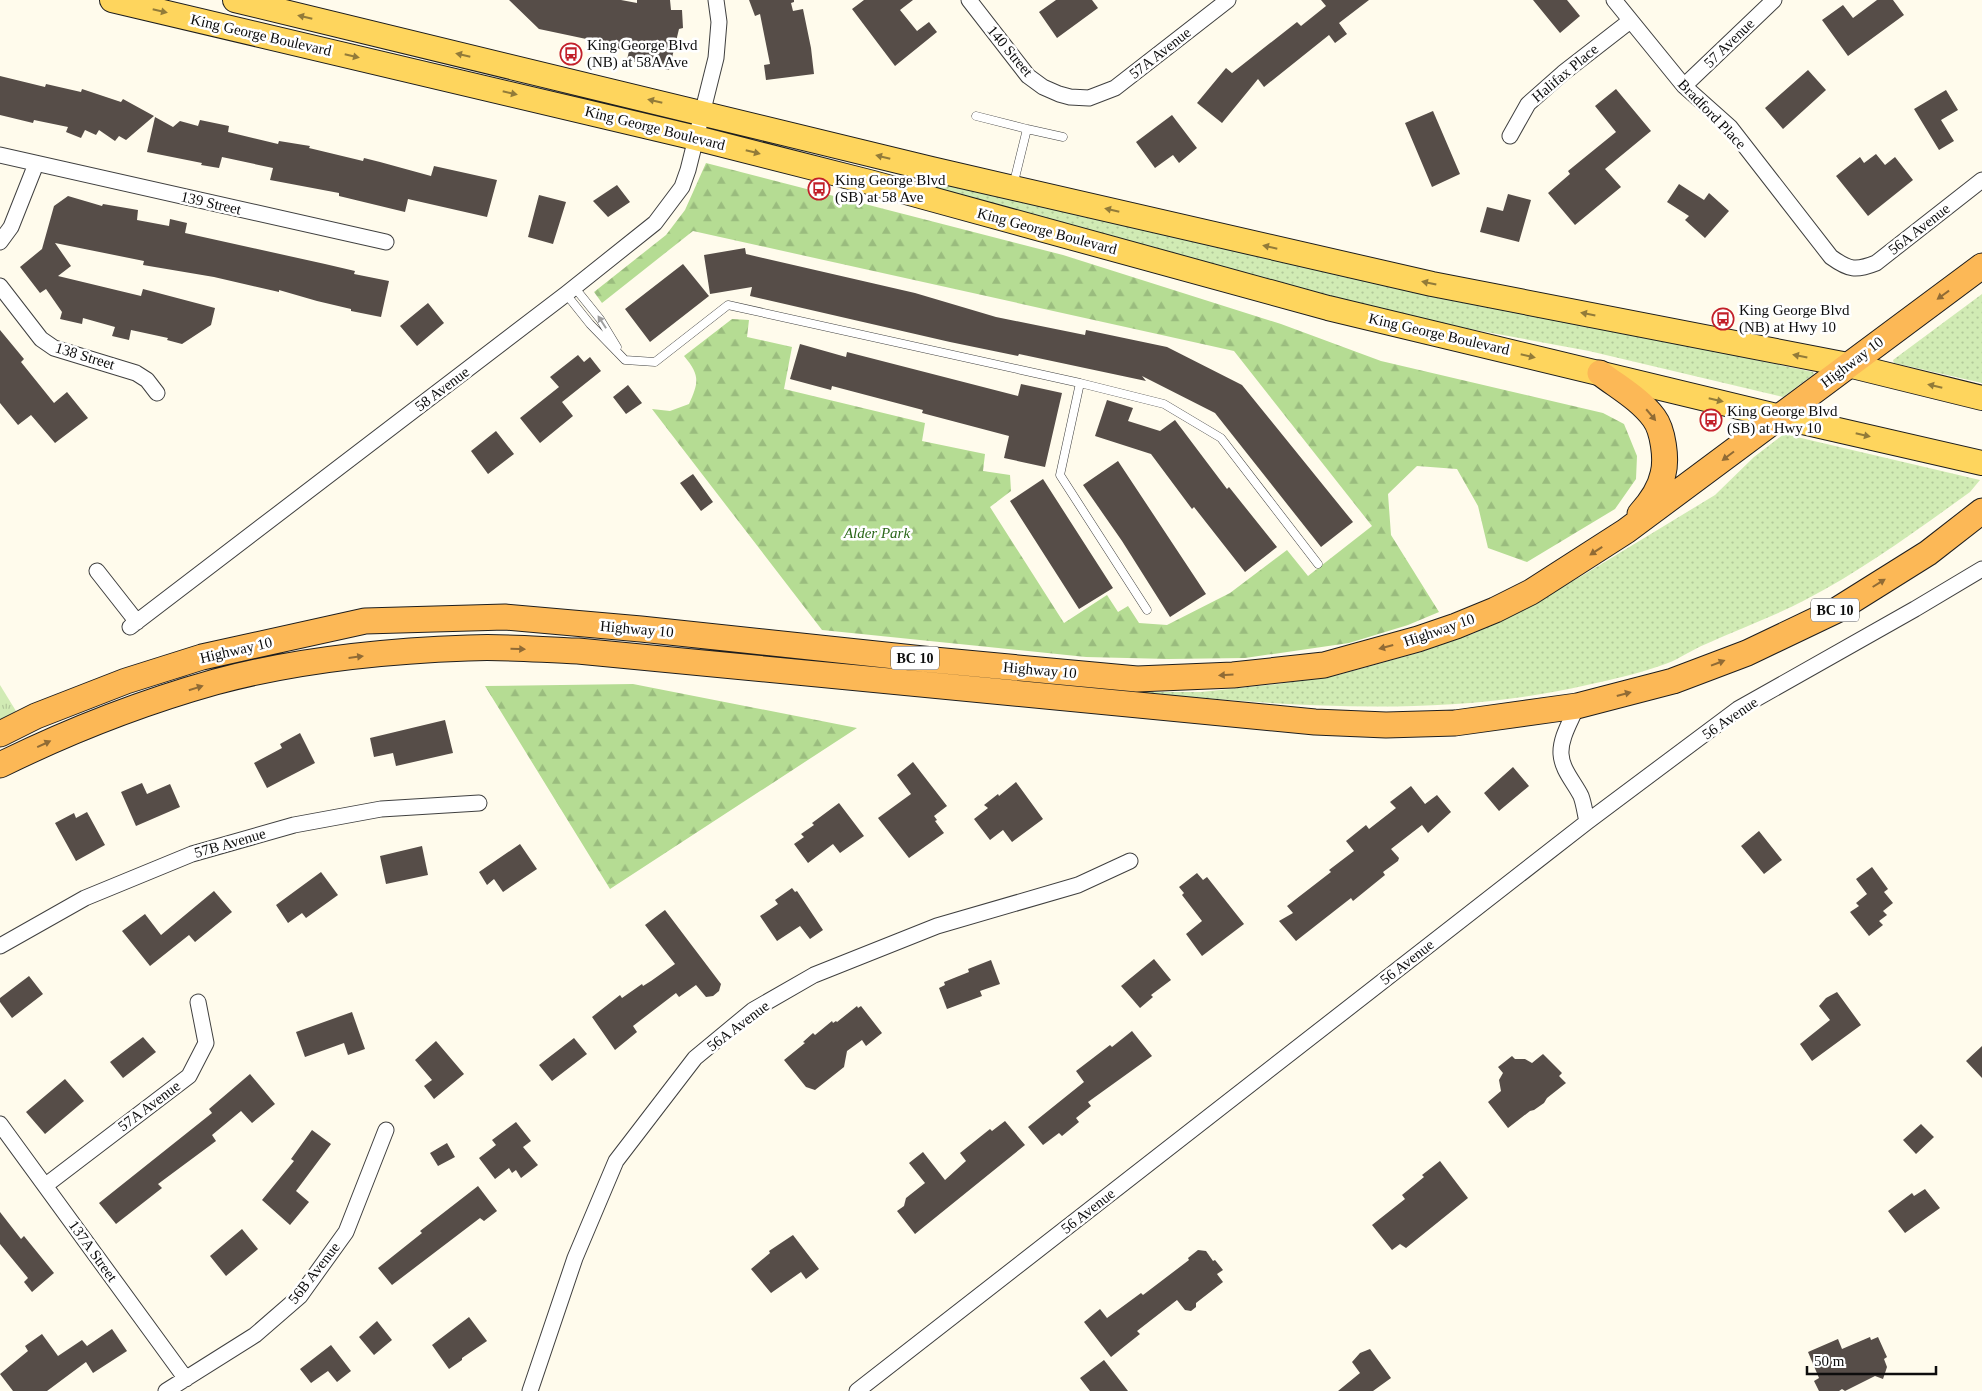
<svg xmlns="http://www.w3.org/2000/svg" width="1982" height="1391" font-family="Georgia,serif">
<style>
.grass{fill:url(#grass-dots)}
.forest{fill:url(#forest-firs)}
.park{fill:url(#park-tufts)}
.building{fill:#564d48}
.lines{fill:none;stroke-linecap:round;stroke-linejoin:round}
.service-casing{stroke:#404040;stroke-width:9}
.minor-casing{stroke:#404040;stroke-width:17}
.primary-casing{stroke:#1e1e1e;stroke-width:26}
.trunk-casing{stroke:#1e1e1e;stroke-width:27}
.service{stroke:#fff;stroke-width:8}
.minor{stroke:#fff;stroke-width:15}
.primary{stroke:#fed55d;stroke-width:24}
.trunk{stroke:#fcb856;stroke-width:25}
.oneway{fill:#927b39}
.oneway2{fill:#906b35}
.oneway3{fill:#9e9e9e}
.labels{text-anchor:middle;stroke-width:5;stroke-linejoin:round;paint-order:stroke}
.shield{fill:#fff;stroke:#565656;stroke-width:1}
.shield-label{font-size:14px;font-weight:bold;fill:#0d0d0d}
.street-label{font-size:15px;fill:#0d0d0d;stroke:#fff}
.poi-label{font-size:15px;fill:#0d0d0d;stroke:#fff;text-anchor:start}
.park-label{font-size:15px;font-style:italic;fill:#2b671a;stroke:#fff}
</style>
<defs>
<pattern id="grass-dots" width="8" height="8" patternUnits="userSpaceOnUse" patternTransform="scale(1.25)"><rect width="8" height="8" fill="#d1ebb4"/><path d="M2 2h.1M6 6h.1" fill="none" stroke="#b2c89a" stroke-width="1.8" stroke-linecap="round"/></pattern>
<pattern id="forest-firs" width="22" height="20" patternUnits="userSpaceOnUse" patternTransform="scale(1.25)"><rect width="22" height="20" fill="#b5dc93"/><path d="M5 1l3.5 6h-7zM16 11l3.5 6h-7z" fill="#9abc7e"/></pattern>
<pattern id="park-tufts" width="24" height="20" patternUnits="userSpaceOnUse" patternTransform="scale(1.25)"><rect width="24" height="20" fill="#d1ebb4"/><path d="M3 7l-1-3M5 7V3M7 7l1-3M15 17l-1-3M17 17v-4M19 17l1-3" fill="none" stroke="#b2c89a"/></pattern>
</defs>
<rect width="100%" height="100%" fill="#fffbec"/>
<path class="grass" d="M930,177L1314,268L1813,372L1814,374L1783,397L1589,351L1432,322L924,193Z
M1982,294V383L1894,363L1893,360Z
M1784,434L1980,480L1970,492C1916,531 1863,570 1805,600C1773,617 1738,629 1706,644C1693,649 1681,658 1668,663C1642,673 1614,679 1587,685C1421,723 1254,702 1086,688L1145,692H1201L1278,684L1338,675L1421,652L1475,633L1580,577L1715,495L1754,457Z"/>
<path class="forest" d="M706,163L1063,255L1281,324L1381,361L1603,413L1624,424L1637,456L1636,479L1615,509L1527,562L1488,548L1478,506L1457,469L1417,466L1388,494L1391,535L1439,612L1408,625L1349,643L1245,658L1168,659L1086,657L822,630L652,409L670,411L689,404C699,382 700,375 684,356L732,319L749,320L747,337L792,347L784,389L925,423L922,441L985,454L983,471L1010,475L1011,491L990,507L1064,623L1107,595L1118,612L1128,606L1139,623L1167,625L1230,593L1287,550L1308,576L1372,526L1234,351L693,231L602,303L594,292L666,235L685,210Z
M633,684L857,728L610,889L485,686Z"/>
<path class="park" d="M0,685L16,711L0,720Z"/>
<path class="building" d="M509,0H621L637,3V0H670L671,10H682L683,28L679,29L669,70L627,60L629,51L590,43L591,40L539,29Z
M749,0H794V2L791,3L793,11L803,9L811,48L814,74L766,80L764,65L770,64L760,14L755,16Z
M864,0H913L900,10L917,31L929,22L937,32L895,66L852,9Z
M1056,0H1092L1098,8L1057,38L1039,12Z
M1321,0H1369L1339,23L1347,34L1335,43L1329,35L1264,87L1258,79L1222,123L1197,103L1226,68L1232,73L1297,22L1301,26L1326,6Z
M1533,0H1567L1580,16L1560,33Z
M1877,0H1893L1904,15L1848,56L1822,20L1843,5L1853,18Z
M1808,70L1826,90L1783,129L1765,108Z
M0,76L45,87L46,84L81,92L82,89L121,102L123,99L154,116L126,140L119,136L115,141L99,130L96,135L85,130L81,138L66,132L68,127L34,120L33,123L0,115Z
M1616,89L1651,131L1605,169L1621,187L1575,225L1548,193L1570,174L1568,171L1616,132L1595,106Z
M1946,90L1958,110L1941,120L1954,141L1939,150L1914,109Z
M1433,111L1460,174L1432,187L1405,123Z
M1172,115L1197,148L1179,163L1173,155L1155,168L1136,142Z
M155,117L173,127L180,121L198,126L200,120L229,126L228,132L278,144L279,141L310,146L309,148L363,161L364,158L380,162L431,176L434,166L497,180L487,217L408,199L405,212L339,196V193L270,180L273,168L222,157L219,168L201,165L202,163L147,152Z
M1876,154L1885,165L1895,157L1913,180L1868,216L1836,176L1860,157L1864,163Z
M1679,184L1704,200L1709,193L1729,211L1705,238L1685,220L1689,216L1667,202Z
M617,185L630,202L608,217L593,201Z
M1508,194L1531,200L1519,242L1480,232L1487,207L1503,211Z
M539,195L566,202L553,244L528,237Z
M68,196L102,206L103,204L138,210L137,220L169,226L170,219L187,223L185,233L325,264L355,271L354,274L389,281L381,317L351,311V309L317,301L279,290V292L214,277L143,265L144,261L55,243L71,266L58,276L141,296L143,289L215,308L211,325L182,344L167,340L168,338L131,330L129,340L112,336L115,327L83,318L82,324L60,319L62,312L46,289L40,293L20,267L42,249L54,206Z
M745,248L746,254L915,293L996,317L1085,335L1086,330L1167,347L1242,385L1353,522L1321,547L1215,413L1142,376L1146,381L1019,354L1018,356L950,342L750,296L752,287L710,294L704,255Z
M683,264L709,296L650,342L625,309Z
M428,303L444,323L417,346L400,326Z
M0,330L24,359L21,362L54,403L67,392L88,418L55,443L31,415L18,425L0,403Z
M800,344L846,357L847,352L1018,396L1021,384L1062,393L1045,467L1004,458L1009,436L922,413L923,410L832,386L831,390L790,379Z
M578,355L584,362L590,357L601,371L562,402L573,416L540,443L520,418L559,387L550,377Z
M628,385L642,403L626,414L613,397Z
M1107,400L1133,408L1128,421L1160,431L1175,420L1227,489L1229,487L1277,547L1245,572L1194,507L1192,509L1151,454L1095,436Z
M496,431L514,454L488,474L471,451Z
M1118,461L1206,594L1170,617L1122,541L1083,485Z
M693,474L713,502L701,511L680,483Z
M1043,479L1113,588L1079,609L1010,501Z
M445,720L453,753L396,766L393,753L374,757L370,738Z
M300,733L315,763L267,788L254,763L282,748L280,744Z
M913,762L947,806L934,816L937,820L935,821L944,833L909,858L878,818L911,794L897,775Z
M1513,767L1529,786L1499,811L1484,793Z
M1016,782L1043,819L1012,842L1003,830L990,840L974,819L988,808L984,805L998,794L999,796Z
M142,783L147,794L170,784L180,807L136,826L121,792Z
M1411,786L1425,804L1437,795L1451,812L1428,833L1422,825L1391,849L1399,858L1398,861L1383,872L1385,875L1353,901L1351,898L1296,941L1279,921L1293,913L1287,906L1331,872L1329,870L1354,851L1346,841L1366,825L1369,829L1396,808L1390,802Z
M839,803L864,836L840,853L833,844L808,863L794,844L804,837L801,834L814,825L812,823Z
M87,812L105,845L76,861L55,823L74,813L76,818Z
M1759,831L1782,860L1764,874L1741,846Z
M520,844L537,869L503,892L494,879L487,885L479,872Z
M422,846L428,875L386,884L380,856Z
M1872,867L1888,889L1884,892L1893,903L1883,911L1887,915L1879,921L1883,925L1869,936L1850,912L1859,906L1856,903L1867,894L1856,879Z
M321,872L338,895L306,918L302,913L288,923L276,905Z
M1197,873L1203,880L1207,877L1244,924L1202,956L1186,934L1202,921L1182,895L1184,893L1179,887Z
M792,888L795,892L797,891L823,930L810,939L800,926L777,941L760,916L778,904L775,900Z
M214,891L232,912L195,942L189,935L150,966L122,931L145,914L161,935Z
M665,910L721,984L719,991L713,996L706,997L696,985L679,997L676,993L633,1026L637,1032L615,1050L592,1017L620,995L622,998L642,984L643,986L651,981L675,964L645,925Z
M1154,959L1171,980L1151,995L1153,997L1140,1008L1121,986Z
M991,960L1000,984L980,991L982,996L947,1009L939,988L945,985L944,982L969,972L968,969Z
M29,976L43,994L12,1018L0,1002V998Z
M1837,992L1861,1025L1812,1061L1800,1044L1830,1020L1819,1006L1826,998Z
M857,1006L858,1008L861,1006L882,1033L866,1046L862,1040L847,1051L844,1067L815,1090L806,1087L784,1060L805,1043L803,1042L813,1033L815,1035L832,1021L833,1023L836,1021L837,1022Z
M352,1012L365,1049L348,1055L344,1043L305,1057L296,1032Z
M1132,1031L1152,1056L1088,1102L1091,1106L1076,1118L1079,1122L1062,1136L1059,1133L1043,1145L1028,1127L1084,1082L1076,1071L1110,1045L1112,1047Z
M143,1037L156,1052L123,1078L110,1062Z
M574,1038L587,1054L552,1081L539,1065Z
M436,1041L464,1074L434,1099L424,1086L432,1080L415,1060Z
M1982,1046V1078L1966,1061Z
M1543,1054L1562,1073L1559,1076L1566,1083L1547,1098L1544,1103L1534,1110L1530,1111L1508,1128L1488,1102L1501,1091L1499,1080L1503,1073L1498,1067L1512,1056L1515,1059H1525L1532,1063Z
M250,1074L275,1104L252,1123L241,1111L212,1135L216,1141L158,1184L162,1188L116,1224L99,1203L212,1113L209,1109Z
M65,1079L84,1101L45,1134L26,1112Z
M1005,1121L1025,1145L915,1234L897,1211L904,1206L906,1198L925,1183L909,1163L923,1152L945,1180L966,1161L960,1153L990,1129L992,1131Z
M516,1122L531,1141L523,1147L538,1165L521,1178L516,1170L512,1173L509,1168L495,1179L479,1158L496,1145L492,1140Z
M1921,1124L1934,1137L1916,1154L1903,1140Z
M312,1130L331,1144L296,1191L309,1202L290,1225L262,1200L294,1161L291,1159Z
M447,1143L455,1157L438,1166L430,1153Z
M1440,1161L1468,1198L1406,1248L1400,1244L1392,1250L1372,1225L1405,1199L1402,1195L1424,1177L1422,1175Z
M478,1186L497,1211L484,1221L480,1218L392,1285L378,1268L422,1233L420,1231Z
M1925,1189L1940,1208L1905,1233L1888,1211L1912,1193L1914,1196Z
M0,1212L21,1239L24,1236L54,1273L32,1292L24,1282L28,1278L0,1244Z
M242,1229L258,1249L226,1276L210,1256Z
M793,1235L819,1269L806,1279L801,1272L771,1293L751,1269L770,1253L769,1251Z
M1198,1250L1206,1251L1213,1261L1215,1260L1223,1270L1217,1274L1223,1282L1196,1303V1307L1191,1311L1185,1310L1177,1300L1137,1331L1140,1334L1111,1357L1084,1322L1100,1309L1107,1318L1141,1293L1143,1295L1189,1260L1188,1258Z
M469,1317L487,1341L462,1358V1360L449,1369L432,1345Z
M377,1321L392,1340L374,1355L359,1337Z
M112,1329L127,1351L93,1373L86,1362L47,1391H13L0,1374L28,1351L25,1346L42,1334L58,1356L82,1340L87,1346Z
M1870,1337L1871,1340L1878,1337L1887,1357L1884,1359L1887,1367L1883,1379L1875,1376L1845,1391L1842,1389L1839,1391H1819L1814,1381L1819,1378L1808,1352L1838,1339L1842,1349Z
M331,1345L351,1371L337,1382L328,1371L311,1383L300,1369Z
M1370,1349L1391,1378L1373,1391H1338L1360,1373L1352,1362L1360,1353Z
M1104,1360L1128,1391H1090L1080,1378Z"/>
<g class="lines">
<g class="service-casing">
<path id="service" d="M976,116L1027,129
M1013,186L1027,129L1063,137
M575,288L600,319L617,347
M566,294L590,324L625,360L655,362L728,305L1080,383L1164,404L1221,438L1318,564
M1080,383L1060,475L1147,610"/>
</g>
<g class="minor-casing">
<path id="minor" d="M969,0L1028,76L1043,87L1059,94L1070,97L1089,98L1115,88L1228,0
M1614,0L1684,86L1730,127L1831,257C1849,270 1856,271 1876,263L1982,180
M1684,86L1774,0
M1510,136L1528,104L1563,73L1630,21
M0,155L386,242
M0,242L11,227L36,164
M0,286L41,339L54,348L136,373L147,380L157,393
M97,571L137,622
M130,627L566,294L655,223L682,187L688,170L716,58L719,22L716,0
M1577,706C1571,721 1560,738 1561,754C1562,770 1574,782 1581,796C1584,804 1585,813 1587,822
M0,946L85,898L192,854L294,825L381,809L479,803
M0,1124L186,1379
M46,1185L189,1076L206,1043L198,1002
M166,1391L255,1335L300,1296L346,1232L386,1130
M530,1391L575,1258L616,1161L695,1058L753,1010L814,975L937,926L1078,885L1130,861
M857,1391L1587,822L1738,709L1915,609L1982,569"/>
</g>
<g class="primary-casing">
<path id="primary" d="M112,0L696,138L873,183L1328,308L1781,417L1982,463
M235,0L931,169L1432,284L1848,365L1982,398"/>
</g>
<g class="trunk-casing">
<path id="trunk" d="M1600,373C1618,387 1640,399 1654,418C1663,430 1667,459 1663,474C1660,489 1650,503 1640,514
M0,734L36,716L126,681L202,657L365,621L505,617L641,629L923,659L1137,679L1233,675L1324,665L1418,639L1456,626L1495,610L1531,592L1626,531L1982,266
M0,765C69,731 140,703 215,682C296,660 384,651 468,648C505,646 542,650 578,651L1315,722L1386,725L1455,723L1577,706L1673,681L1747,653L1837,610L1928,553L1982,511"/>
</g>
<use href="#service" class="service"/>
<use href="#minor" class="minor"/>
<use href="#primary" class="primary"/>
<use href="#trunk" class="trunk"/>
</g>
<defs><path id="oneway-solid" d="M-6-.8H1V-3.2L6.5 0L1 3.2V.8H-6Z" transform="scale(1.25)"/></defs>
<g class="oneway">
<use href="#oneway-solid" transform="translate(160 11) rotate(13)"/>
<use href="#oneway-solid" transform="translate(305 17) rotate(-167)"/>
<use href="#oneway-solid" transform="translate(463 55) rotate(-167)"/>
<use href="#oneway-solid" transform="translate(352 56) rotate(13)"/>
<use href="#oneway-solid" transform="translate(510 93) rotate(13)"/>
<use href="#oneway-solid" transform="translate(655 101) rotate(-167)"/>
<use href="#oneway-solid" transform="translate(753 152) rotate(14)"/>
<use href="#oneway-solid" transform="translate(883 157) rotate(-166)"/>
<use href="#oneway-solid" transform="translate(1112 210) rotate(-167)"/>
<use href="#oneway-solid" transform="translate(1270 247) rotate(-167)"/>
<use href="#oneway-solid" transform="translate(1429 283) rotate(-168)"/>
<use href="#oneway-solid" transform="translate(1588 314) rotate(-169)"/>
<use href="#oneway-solid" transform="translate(1528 356) rotate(13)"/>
<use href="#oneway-solid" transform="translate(1800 356) rotate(-169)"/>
<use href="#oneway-solid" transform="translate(1935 386) rotate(-167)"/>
<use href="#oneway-solid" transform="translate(1716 400) rotate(13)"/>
<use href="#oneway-solid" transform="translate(1863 435) rotate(13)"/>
</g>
<g class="oneway2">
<use href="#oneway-solid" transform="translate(1943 295) rotate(144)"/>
<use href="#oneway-solid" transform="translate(1651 415) rotate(50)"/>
<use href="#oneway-solid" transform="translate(1728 456) rotate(143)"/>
<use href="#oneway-solid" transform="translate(1596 551) rotate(147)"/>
<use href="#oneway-solid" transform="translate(1879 583) rotate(-32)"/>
<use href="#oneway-solid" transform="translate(1386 647) rotate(165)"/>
<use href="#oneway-solid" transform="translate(518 649) rotate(2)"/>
<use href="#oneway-solid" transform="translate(356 657) rotate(-7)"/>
<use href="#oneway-solid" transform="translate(1718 663) rotate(-21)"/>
<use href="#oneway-solid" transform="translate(1226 675) rotate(177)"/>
<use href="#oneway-solid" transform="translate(196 688) rotate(-17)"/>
<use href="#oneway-solid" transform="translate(1624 694) rotate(-15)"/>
<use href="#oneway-solid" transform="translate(44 744) rotate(-25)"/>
</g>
<use class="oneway3" href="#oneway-solid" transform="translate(602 322) rotate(-123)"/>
<defs>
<g id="bus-ring" transform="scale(1.125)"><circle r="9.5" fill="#fff" stroke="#c21f29" stroke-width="1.5"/><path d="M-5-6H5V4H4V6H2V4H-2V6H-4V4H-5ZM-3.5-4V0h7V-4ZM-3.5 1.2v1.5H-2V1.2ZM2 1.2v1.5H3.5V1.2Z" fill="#c21f29"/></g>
</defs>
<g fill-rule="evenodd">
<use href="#bus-ring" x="571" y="54"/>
<use href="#bus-ring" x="819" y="189"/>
<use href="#bus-ring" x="1723" y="319"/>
<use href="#bus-ring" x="1711" y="420"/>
</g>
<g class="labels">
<g class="shield">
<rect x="1811" y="598.5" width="48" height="23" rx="4"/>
<rect x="891" y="646.5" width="48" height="23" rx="4"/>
</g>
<g class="shield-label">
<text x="1835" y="615">BC 10</text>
<text x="915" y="663">BC 10</text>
</g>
<g class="street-label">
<text transform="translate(261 35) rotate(13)" y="5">King George Boulevard</text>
<text transform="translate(1729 43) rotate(-44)" y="5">57 Avenue</text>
<text transform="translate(1010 51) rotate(50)" y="5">140 Street</text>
<text transform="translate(1160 53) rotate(-38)" y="5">57A Avenue</text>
<text transform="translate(1565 73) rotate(-40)" y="5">Halifax Place</text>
<text transform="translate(1712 114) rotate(46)" y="5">Bradford Place</text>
<text transform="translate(655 128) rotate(14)" y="5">King George Boulevard</text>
<text transform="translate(211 203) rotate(13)" y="5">139 Street</text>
<text transform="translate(1919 229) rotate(-38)" y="5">56A Avenue</text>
<text transform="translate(1047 231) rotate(15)" y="5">King George Boulevard</text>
<text transform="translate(1439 334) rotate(13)" y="5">King George Boulevard</text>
<text transform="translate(85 356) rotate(17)" y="5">138 Street</text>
<text transform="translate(1852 362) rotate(-37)" y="5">Highway 10</text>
<text transform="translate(442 389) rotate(-37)" y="5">58 Avenue</text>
<text transform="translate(637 629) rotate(5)" y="5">Highway 10</text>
<text transform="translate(1439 630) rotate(-19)" y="5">Highway 10</text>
<text transform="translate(236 650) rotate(-13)" y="5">Highway 10</text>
<text transform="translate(1040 670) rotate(5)" y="5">Highway 10</text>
<text transform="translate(1730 718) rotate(-34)" y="5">56 Avenue</text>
<text transform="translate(230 843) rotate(-16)" y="5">57B Avenue</text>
<text transform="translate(1407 962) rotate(-38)" y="5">56 Avenue</text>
<text transform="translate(738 1026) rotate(-37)" y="5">56A Avenue</text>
<text transform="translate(149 1106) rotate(-37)" y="5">57A Avenue</text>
<text transform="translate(1088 1211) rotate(-38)" y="5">56 Avenue</text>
<text transform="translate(93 1251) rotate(54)" y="5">137A Street</text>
<text transform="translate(314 1273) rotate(-52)" y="5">56B Avenue</text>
</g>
<g class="poi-label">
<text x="587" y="50">King George Blvd<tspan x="587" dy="17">(NB) at 58A Ave</tspan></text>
<text x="835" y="185">King George Blvd<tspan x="835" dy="17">(SB) at 58 Ave</tspan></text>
<text x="1739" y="315">King George Blvd<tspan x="1739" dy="17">(NB) at Hwy 10</tspan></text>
<text x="1727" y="416">King George Blvd<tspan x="1727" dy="17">(SB) at Hwy 10</tspan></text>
</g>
<g class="park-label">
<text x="877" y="538">Alder Park</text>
</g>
</g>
<path d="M1807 1366v8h129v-8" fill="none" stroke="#0d0d0d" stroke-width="2.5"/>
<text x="1814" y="1366" font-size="15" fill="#0d0d0d" stroke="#ffffff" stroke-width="4" paint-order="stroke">50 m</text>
</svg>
